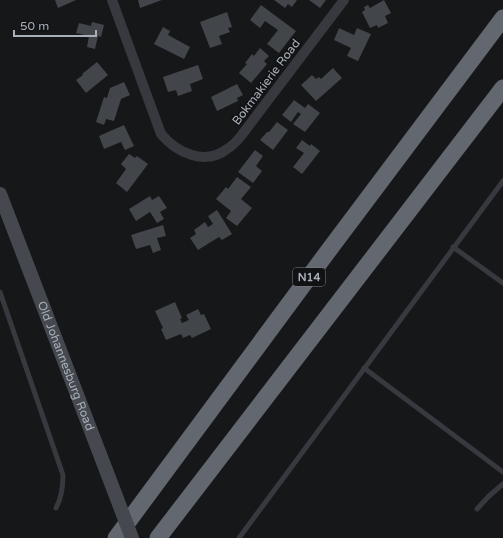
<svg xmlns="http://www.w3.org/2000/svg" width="503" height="538" font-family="'Varela Round',sans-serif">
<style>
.building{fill:#424549}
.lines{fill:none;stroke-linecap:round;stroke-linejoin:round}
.service{stroke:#37393e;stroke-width:5}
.minor{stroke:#37393e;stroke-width:10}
.secondary{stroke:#45484e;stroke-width:14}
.motorway{stroke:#63676f;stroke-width:17}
.secondary-bridge{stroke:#45484e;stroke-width:14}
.labels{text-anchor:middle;stroke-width:3.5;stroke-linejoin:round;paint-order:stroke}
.shield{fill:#111214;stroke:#7b8088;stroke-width:1}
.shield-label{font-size:11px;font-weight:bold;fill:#a8afb9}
.street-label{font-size:12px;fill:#a8afb9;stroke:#111214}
</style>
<rect width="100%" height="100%" fill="#161719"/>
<path class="building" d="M55,0H76L58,8Z
M138,0H162L140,8Z
M274,0H297L292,7L288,4L285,8Z
M309,0H326L320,8Z
M384,0L391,13L385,16L388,23L378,28L377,25L370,28L362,12L365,10L364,7L368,5L370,8Z
M261,5L296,31L279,53L267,44L278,30L265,21L260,28L250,20Z
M227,12L232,27L228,28L230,32L219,36L222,44L210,48L200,22Z
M92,22L104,25L101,37L98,36L95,49L87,47L89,36L76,33L79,23L91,26Z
M163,27L170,31L168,35L190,47L184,59L154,44Z
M339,28L354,35L357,28L371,34L358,61L347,56L351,48L334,40Z
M260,48L269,56L264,61L267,64L251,83L239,73L247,64L245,63L252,54L254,56Z
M97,62L108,75L86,93L76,80L83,75L82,74Z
M198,65L203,79L190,84L192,91L178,96L176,90L168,92L163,77Z
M333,68L342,78L316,101L301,85L312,75L316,79L319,77L321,79Z
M124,82L130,95L121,99L114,121L106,119L104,125L96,122L104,97L107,98L110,88Z
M237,84L243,95L237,98L238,101L217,111L211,97Z
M294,100L305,108L308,104L320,113L305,132L293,124L301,114L298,112L291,122L282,115Z
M277,122L288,130L273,150L260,140L267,132H269Z
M124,125L134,146L125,150L121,142L104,149L99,136Z
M302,140L310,146L311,144L320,151L302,174L293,167L304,153L296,148Z
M255,150L263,156L256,166L262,171L253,183L238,172Z
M129,154L135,158L137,156L148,164L127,192L116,183L126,169L121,164Z
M237,177L251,187L241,199L252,208L237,226L226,218L231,211L216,199L226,187L228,189Z
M150,196L152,200L159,196L167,208L160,212L164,219L157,223L150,212L136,221L129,209Z
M217,210L232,234L222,240L219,237L198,250L190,238L196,234L194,230L205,222L208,227L213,224L208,216Z
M163,225L166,236L157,238L161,250L153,253L150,245L136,249L131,235Z
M175,302L182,318L180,319L182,323L189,320L186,315L198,309L201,315L204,314L211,329L192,338L190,335L183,338L181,334L166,340L161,329L163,328L155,311Z"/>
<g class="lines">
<path class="service" d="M453,247L503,283
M0,292L63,475C63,486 62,497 56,508
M364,368L503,472
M477,509L489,496L503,484
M239,538L503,181"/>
<path class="minor" d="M112,0L161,134C177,153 205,166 227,149C232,146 237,141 241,136L344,0"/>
<path class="secondary" id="s1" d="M0,194L106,470"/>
<path class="motorway" d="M116,538L329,250L503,18
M158,538L503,88"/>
<path class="secondary-bridge" d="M106,470L132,538"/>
</g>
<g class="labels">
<rect class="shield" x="293" y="268" width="32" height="18" rx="3"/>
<g class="shield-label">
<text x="309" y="281">N14</text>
</g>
<g class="street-label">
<text transform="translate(266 82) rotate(-53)" y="4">Bokmakierie Road</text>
<text dy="4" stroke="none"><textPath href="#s1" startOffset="184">Old Johannesburg Road</textPath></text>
</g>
</g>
<path d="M14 30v6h82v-6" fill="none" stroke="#a8afb9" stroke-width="2"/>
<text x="20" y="30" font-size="12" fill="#a8afb9" stroke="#111214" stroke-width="3" paint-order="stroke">50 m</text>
</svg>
